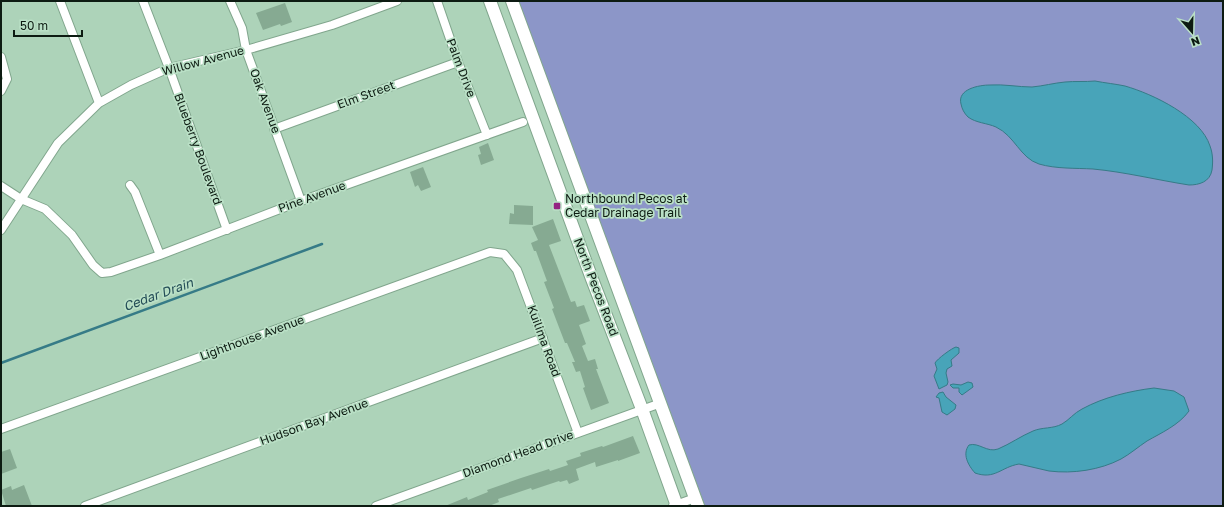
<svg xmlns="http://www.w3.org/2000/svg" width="1224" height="507" font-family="'Golos Text',sans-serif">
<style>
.green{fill:#8c96c8}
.water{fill:#48a4b9;stroke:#367b87}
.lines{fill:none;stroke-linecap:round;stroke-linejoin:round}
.stream{stroke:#367b87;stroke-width:2.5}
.building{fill:#86aa92}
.street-casing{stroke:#81a68d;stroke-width:10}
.secondary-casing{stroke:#81a68d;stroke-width:14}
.street{stroke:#fff;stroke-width:8}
.secondary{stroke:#fff;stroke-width:12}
.poi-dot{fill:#942382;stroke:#bae0c6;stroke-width:1.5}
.labels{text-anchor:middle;stroke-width:3.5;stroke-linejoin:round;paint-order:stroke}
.street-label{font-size:12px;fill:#0d1b12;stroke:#bae0c6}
.poi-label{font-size:12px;fill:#0d1b12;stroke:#bae0c6;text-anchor:start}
.water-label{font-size:13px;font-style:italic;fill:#234c56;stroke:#bae0c6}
</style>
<rect width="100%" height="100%" fill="#add3b9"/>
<path class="green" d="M518,1H1223V506H705Z"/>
<path class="water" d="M1095,81C1105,83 1116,84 1125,86C1153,94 1201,117 1210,146C1213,154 1213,162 1212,170C1210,182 1199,185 1189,185C1157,180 1125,172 1093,169C1076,168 1056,169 1039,164C1020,158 1015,136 996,127C987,123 976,123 968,117C964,113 962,109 961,104C957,89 979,85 990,85C1004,84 1018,87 1032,87C1043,86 1054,83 1065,82C1075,81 1085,82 1095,81Z
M956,347L959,348V353L951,360L952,366L947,369L946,373L948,382L947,385L939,389L934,376L937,369L935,363C937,359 952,348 956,347Z
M968,382L972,383L973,387L962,395L959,392V388H953L950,385L953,384L961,385Z
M1154,388L1174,391L1184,397L1189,411C1179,425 1161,433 1147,441C1138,447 1130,454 1121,459C1100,470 1073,474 1049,471C1039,469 1029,466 1019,464C1001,467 995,480 975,473C968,465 962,454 969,445C979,442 987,453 998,449C1010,444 1021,436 1033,431C1042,427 1053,429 1062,424C1069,420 1074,413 1082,409C1104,397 1130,391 1154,388Z
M943,392L946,397L956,405L955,409L947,415L942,412L939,398L936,397L939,393Z"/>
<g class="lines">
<path class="stream" d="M1,363L322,244"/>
</g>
<path class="building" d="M285,3L292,22L281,26L280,24L263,30L256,13Z
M488,143L494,160L481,165L478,155L481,154L479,147Z
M423,167L431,187L421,191L418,185L415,187L410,172Z
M514,205L533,206V225L509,224L510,213L514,214Z
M553,219L561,241L549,245L571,302L575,301L577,307L584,305L590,321L579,325L586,344L582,346L588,361L595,359L598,369H596L609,403L591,410L583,388L585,387L580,371L576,372L572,362H575L567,343H565L552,309L554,308L544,282L547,281L536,251H534L531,243L538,240L532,227Z
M633,436L640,453L618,461V460L596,467L595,462L576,469L579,480L569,484L567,480L560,482L559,481L532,490L531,488L498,499L499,502L489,506H445L467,497L468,500L488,492L487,490L521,478L549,469L550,471L568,465L566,461L581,456L580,453L602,446L603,447Z
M10,449L17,468L1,474V452Z
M24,485L32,506H6L1,490L11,486L12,490Z"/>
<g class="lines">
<g class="street-casing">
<path id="street" d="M60,1L99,103
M143,1L169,68L227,230
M230,1L242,28L246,50L301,201
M437,1L458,62L487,135
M1,57L7,79L1,91
M274,129L458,62
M130,185L135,192L160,255
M1,186L21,199L45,209L72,235L93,265L102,273L111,272L160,255L301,201L523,122
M1,230L58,143L99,103L131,85L169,68L246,50L332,25L397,1
M1,429L490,252L504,254L517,270L578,433
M85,506L543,338
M376,506L661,403
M673,506L695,498"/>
</g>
<g class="secondary-casing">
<path id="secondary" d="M490,1L592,279L642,409L677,506
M512,1L698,506"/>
</g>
<use href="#street" class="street"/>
<use href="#secondary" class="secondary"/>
</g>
<rect class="poi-dot" x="553" y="202" width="8" height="8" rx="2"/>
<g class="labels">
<g class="street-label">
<text transform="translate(203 61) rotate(-15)" y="4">Willow Avenue</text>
<text transform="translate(461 68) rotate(69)" y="4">Palm Drive</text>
<text transform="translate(366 95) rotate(-20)" y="4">Elm Street</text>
<text transform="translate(265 101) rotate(70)" y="4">Oak Avenue</text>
<text transform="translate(198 149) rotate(70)" y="4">Blueberry Boulevard</text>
<text transform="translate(312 197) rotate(-20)" y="4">Pine Avenue</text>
<text transform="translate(596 287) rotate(69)" y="4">North Pecos Road</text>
<text transform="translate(252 338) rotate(-20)" y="4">Lighthouse Avenue</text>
<text transform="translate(544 341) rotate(70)" y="4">Kuilima Road</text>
<text transform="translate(314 422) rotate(-20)" y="4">Hudson Bay Avenue</text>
<text transform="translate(518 454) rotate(-20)" y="4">Diamond Head Drive</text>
</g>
<g class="poi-label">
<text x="565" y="203">Northbound Pecos at<tspan x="565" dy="14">Cedar Drainage Trail</tspan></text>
</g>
<g class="water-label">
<text transform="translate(158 294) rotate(-20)" y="5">Cedar Drain</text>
</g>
</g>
<rect width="1224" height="507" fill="none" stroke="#0d1b12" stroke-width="4"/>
<g transform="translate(1192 32) rotate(160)" stroke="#bae0c6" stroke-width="3" paint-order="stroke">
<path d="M0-3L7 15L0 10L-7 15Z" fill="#0d1b12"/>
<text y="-6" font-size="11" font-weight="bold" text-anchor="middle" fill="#0d1b12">N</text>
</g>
<path d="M14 30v6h68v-6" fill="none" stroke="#0d1b12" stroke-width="2"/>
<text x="20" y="30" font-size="12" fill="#0d1b12" stroke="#bae0c6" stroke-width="3" paint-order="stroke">50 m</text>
</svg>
